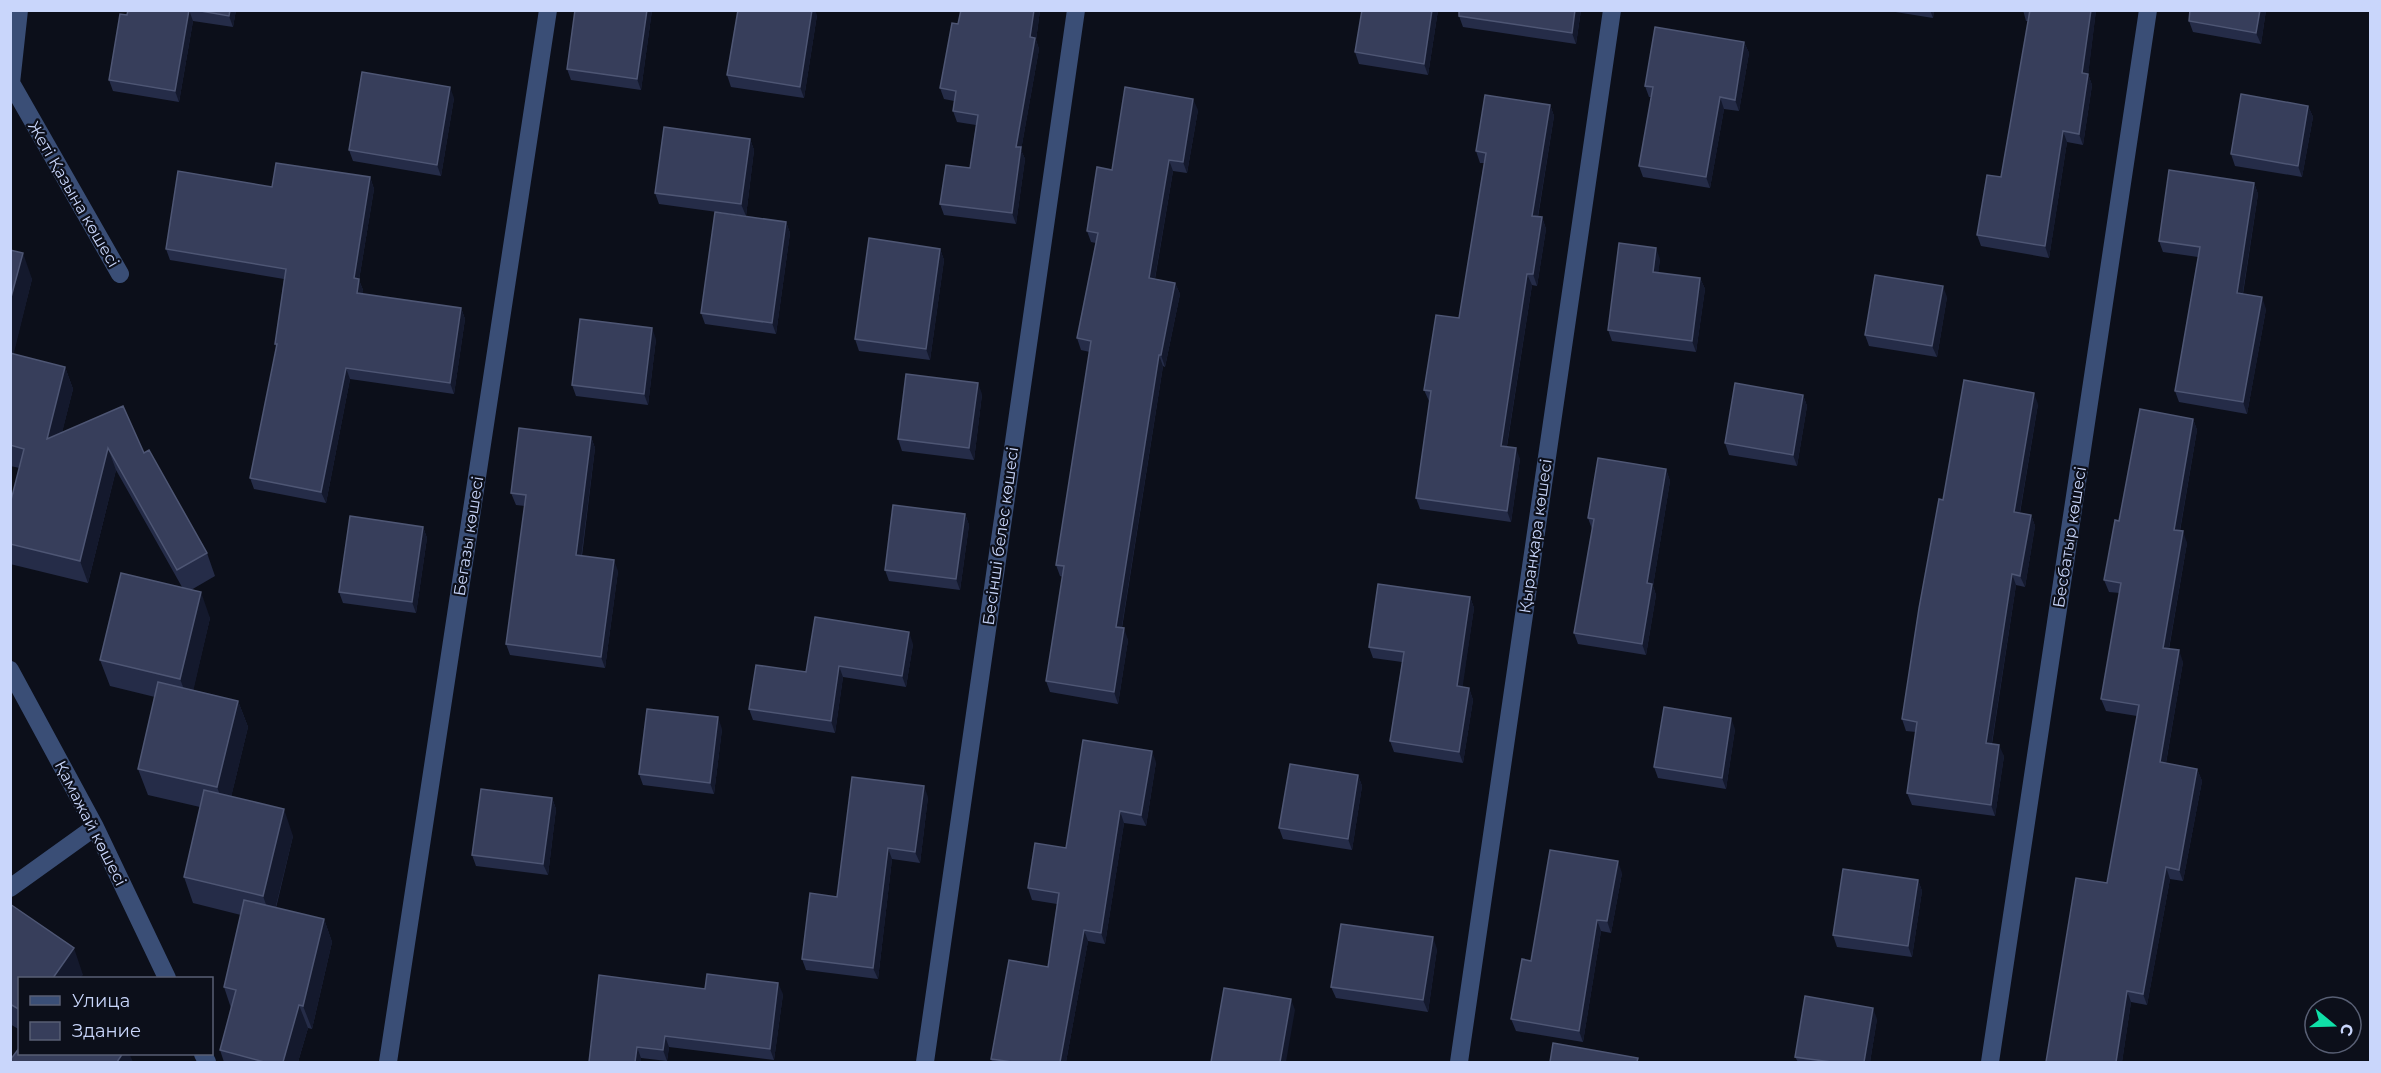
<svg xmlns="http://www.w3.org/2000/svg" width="2381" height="1073" font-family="Montserrat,sans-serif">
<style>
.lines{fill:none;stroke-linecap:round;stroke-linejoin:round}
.minor{stroke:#3a4e76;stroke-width:18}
.wall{fill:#252c48}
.shaded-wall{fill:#14192d}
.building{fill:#373e5b;stroke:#4e5674;stroke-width:1.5}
.labels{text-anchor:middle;stroke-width:4.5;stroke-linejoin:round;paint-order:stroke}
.street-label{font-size:16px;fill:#c9d6fb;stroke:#0c0f1a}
</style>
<rect width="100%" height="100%" fill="#0c0f1a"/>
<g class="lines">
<path class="minor" d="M19,10L11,83L120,274
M10,670L95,827L167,978
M10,888L95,827
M203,1054L207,1062
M388,1062L548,10
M925,1062L1076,10
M1459,1062L1612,10
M1990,1062L2148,10"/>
</g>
<path class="wall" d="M128,10H236L233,27L193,21L179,102L113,91L109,80Z
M652,10L641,90L571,80L567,69Z
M961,10H1040L1036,40L1039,49L1021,150L1025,159L1016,224L944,215L940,204L970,168L976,125L957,122L953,111L954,101L944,99L940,88L958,24Z
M1438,10L1428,75L1359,64L1355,52Z
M1581,10L1576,44L1463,27L1459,16Z
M1883,10H1934L1933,18Z
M2023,10H2096L2088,74L2092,85L2083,145L2067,142L2049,258L1981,246L1977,235L2001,177L2028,21H2026Z
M2190,10H2266L2261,44L2193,32L2189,21Z
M817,15L804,98L731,87L727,75Z
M1744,42L1749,53L1739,111L1724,109L1710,188L1643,177L1639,166L1651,97H1649L1645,86Z
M454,98L441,176L353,161L349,150Z
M1550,105L1554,116L1538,217H1542L1546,229L1537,286L1532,285L1507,446L1520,459L1511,522L1420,509L1416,498L1430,401H1429L1424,390L1459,318L1484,163H1480L1476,151Z
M2308,106L2313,117L2302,177L2235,166L2231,154Z
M1198,110L1187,173L1173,171L1155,279L1175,283L1180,294L1165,367L1163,366L1122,628L1128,640L1118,704L1050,692L1046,681L1063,577L1060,576L1056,565L1090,352L1081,350L1077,338L1096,243L1091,242L1087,231Z
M750,139L754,150L746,216L659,204L655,193Z
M370,177L374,189L359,280L363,290L362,294L461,308L465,319L454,394L350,379L326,503L254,489L250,478L277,348L275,344L284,279L170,260L166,249L272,187Z
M2254,183L2258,194L2243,294L2266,309L2247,414L2179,402L2175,391L2198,257L2163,252L2159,241Z
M786,222L790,233L776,334L705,324L701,313Z
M940,249L944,260L930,360L859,351L855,339Z
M10,250L32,279L13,354L65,367L73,389L62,432L144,453L207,553L215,576L191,590L210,618L193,690L238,701L248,727L231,797L293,836L276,908L324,919L332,942L312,1029L308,1028L298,1062H224L220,1050L231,1008L224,987L241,915L193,903L184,877L200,807L148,795L138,769L155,697L110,686L100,660L182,587L116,470L88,583L10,564V504L20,468L10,466Z
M1660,259L1658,273L1700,278L1705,289L1696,352L1612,341L1608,330Z
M1947,297L1937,357L1869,346L1865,335Z
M656,339L648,405L576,396L572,385Z
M982,394L974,460L902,451L898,439Z
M1803,395L1807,406L1797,466L1729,455L1725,443Z
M2038,404L2020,513L2031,515L2035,526L2025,587L2016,585L1992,744L2004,756L1995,816L1912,805L1907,793L1916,732L1906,731L1902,719L1943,500Z
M2193,419L2197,430L2180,531L2187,543L2169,649L2183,662L2166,763L2197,769L2202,781L2183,881L2170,879L2147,1005L2131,1002L2122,1062L2107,883L2137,716L2106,711L2101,699L2120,593L2109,592L2104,580L2119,521Z
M591,437L595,448L582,556L618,571L605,668L510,655L506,644L525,506L516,505L511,493Z
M1666,469L1670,481L1653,586L1656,595L1646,655L1578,644L1574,633L1592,529L1588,518Z
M965,514L969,525L960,590L889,581L885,570Z
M423,527L427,538L416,613L343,603L339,592Z
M1470,597L1474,608L1462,687L1469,688L1473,700L1463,763L1394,752L1390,741L1402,662L1373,658L1369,647Z
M913,644L906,687L843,677L835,733L753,720L749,709L806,672Z
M722,729L714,794L643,785L639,774Z
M1735,729L1726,789L1658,778L1654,767Z
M1156,762L1146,826L1124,823L1105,944L1088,941L1066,1062H992L991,1059L1048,967L1057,904L1032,900L1028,888L1066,848Z
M1358,775L1362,786L1352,850L1283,839L1279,828Z
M928,797L920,863L892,859L878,979L806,970L802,959Z
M552,798L556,809L548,875L476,866L472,855Z
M1622,873L1611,933L1601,931L1583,1042L1516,1031L1511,1019L1531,961Z
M1918,880L1922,891L1912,957L1837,947L1833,935Z
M10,904L83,975L20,978V1030L10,1024Z
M1437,949L1428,1012L1336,998L1331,987Z
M705,989L783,994L774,1060L669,1047L667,1061L641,1058L589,1062Z
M1877,1019L1870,1062H1798L1795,1057Z"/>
<path class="shaded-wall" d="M189,10L193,21L179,102L175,91Z
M230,10H236L233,27L229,16Z
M647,10H652L641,90L637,79Z
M812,10H815L817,15L804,98L800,87Z
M1034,10H1040L1036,40L1039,49L1021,150L1025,159L1016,224L1012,213L1016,147Z
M1432,10H1438L1428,75L1424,64Z
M1575,10H1581L1576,44L1572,33Z
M1930,10H1934L1933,18Z
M2091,10H2096L2087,84L2082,73Z
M2260,10H2266L2261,44L2256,33Z
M1744,42L1749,53L1739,111L1735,100Z
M2088,74L2092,85L2083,145L2079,134Z
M450,87L454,98L441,176L437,165Z
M1720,97L1724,109L1710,188L1706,177Z
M1193,99L1198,110L1187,173L1183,162Z
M1550,105L1554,116L1536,227L1532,216Z
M2308,106L2313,117L2302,177L2298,166Z
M2063,131L2067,142L2049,258L2045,246Z
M750,139L754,150L746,216L741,204Z
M1169,160L1173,171L1153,289L1149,278Z
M370,177L374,189L359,280L363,290L361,304L357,293L354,278Z
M2254,183L2258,194L2241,304L2237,293Z
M1542,217L1546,229L1537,286L1533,274Z
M786,222L790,233L776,334L772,323Z
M1656,248L1660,259L1657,284L1653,272Z
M940,249L944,260L930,360L926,349Z
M23,253L32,279L11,365L10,301Z
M1527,274L1532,285L1505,457L1501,446Z
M1700,278L1705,289L1696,352L1692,341Z
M1175,283L1180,294L1165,367L1161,355Z
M1943,286L1947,297L1937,357L1932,346Z
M2262,297L2266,309L2247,414L2243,402Z
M461,308L465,319L454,394L450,383Z
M652,328L656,339L648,405L644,394Z
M1159,355L1163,366L1120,638L1116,627Z
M65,367L73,389L55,461L47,439Z
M346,368L350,379L326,503L321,492Z
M978,383L982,394L974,460L969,448Z
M2034,393L2038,404L2018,523L2014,512Z
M1803,395L1807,406L1797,466L1793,455Z
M2193,419L2197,430L2178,541L2174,530Z
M591,437L595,448L580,566L576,555Z
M108,448L116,470L88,583L80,561Z
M1516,448L1520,459L1511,522L1507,511Z
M1666,469L1670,481L1653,586L1656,595L1646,655L1642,644L1647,583Z
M965,514L969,525L960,590L956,579Z
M2031,515L2035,526L2025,587L2020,576Z
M423,527L427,538L416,613L412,602Z
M2183,531L2187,543L2167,659L2163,648Z
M614,560L618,571L605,668L601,657Z
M2012,574L2016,585L1990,754L1986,743Z
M201,592L210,618L190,705L180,679Z
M1470,597L1474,608L1461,698L1457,686Z
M1124,628L1128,640L1118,704L1114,692Z
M909,632L913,644L906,687L902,676Z
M2179,650L2183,662L2164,774L2160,762Z
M839,666L843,677L835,733L831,721Z
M1469,688L1473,700L1463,763L1459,752Z
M238,701L248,727L227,814L217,787Z
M718,717L722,729L714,794L710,783Z
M1731,718L1735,729L1726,789L1722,778Z
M1999,745L2004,756L1995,816L1991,805Z
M1152,751L1156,762L1146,826L1141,815Z
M2197,769L2202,781L2183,881L2179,870Z
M1358,775L1362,786L1352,850L1348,839Z
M924,786L928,797L920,863L915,852Z
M552,798L556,809L548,875L543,864Z
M284,809L293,836L272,922L263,896Z
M1120,811L1124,823L1105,944L1101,933Z
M888,848L892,859L878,979L873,968Z
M1618,861L1622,873L1611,933L1607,921Z
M2166,867L2170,879L2147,1005L2143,994Z
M1918,880L1922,891L1912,957L1908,946Z
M324,919L332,942L312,1029L303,1006Z
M1597,920L1601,931L1583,1042L1579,1031Z
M1084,930L1088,941L1066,1062H1060Z
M1433,937L1437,949L1428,1012L1423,1000Z
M74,948L83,975L80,978H53Z
M778,983L783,994L774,1060L770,1049Z
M2127,991L2131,1002L2122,1062H2116Z
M1291,999L1295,1010L1286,1062H1280Z
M299,1005L308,1028L298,1062H283Z
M1873,1008L1877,1019L1870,1062H1864Z
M665,1036L669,1047L667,1061L663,1050Z
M637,1047L641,1058V1062H635Z
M123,1053H129L133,1062H117Z"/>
<path class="building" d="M128,10H189L175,91L109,80L120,14L127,15Z
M195,10H230L229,16Z
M575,10H647L637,79L567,69Z
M738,10H812L800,87L727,75Z
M961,10H1034L1030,37L1035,38L1016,147H1021L1012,213L940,204L946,165L970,168L978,115L953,111L956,91L940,88L952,23L958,24Z
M1362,10H1432L1424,64L1355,52Z
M1459,10H1575L1572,33L1459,16Z
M2030,10H2091L2082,73L2088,74L2079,134L2063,131L2045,246L1977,235L1987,175L2001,177Z
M2190,10H2260L2256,33L2189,21Z
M1655,27L1744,42L1735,100L1720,97L1706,177L1639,166L1653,87L1645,86Z
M362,72L450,87L437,165L349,150Z
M1125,87L1193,99L1183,162L1169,160L1149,278L1175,283L1161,355H1159L1116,627L1124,628L1114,692L1046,681L1064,566L1056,565L1091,341L1077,338L1098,233L1087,231L1097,167L1112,170Z
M2241,94L2308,106L2298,166L2231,154Z
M1485,95L1550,105L1532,216L1542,217L1533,274H1527L1501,446L1516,448L1507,511L1416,498L1431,391L1424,390L1436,315L1459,318L1486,153L1476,151Z
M664,127L750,139L741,204L655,193Z
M276,163L370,177L354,278L359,279L357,293L461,308L450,383L346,368L321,492L250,478L277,344H275L286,269L166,249L178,171L272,187Z
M2169,170L2254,183L2237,293L2262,297L2243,402L2175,391L2200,247L2159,241Z
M715,212L786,222L772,323L701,313Z
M869,238L940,249L926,349L855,339Z
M1619,243L1656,248L1653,272L1700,278L1692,341L1608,330Z
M10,250L23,253L10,301Z
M1875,275L1943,286L1932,346L1865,335Z
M580,319L652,328L644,394L572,385Z
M10,353L65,367L47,439L123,406L144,453L149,450L207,553L177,570L108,448L80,561L10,544V504L24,449L10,445Z
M906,374L978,383L969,448L898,439Z
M1964,380L2034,393L2014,512L2031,515L2020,576L2012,574L1986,743L1999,745L1991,805L1907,793L1917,722L1902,719L1919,608L1939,499L1943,500Z
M1735,383L1803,395L1793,455L1725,443Z
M2140,409L2193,419L2174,530L2183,531L2163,648L2179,650L2160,762L2197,769L2179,870L2166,867L2143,994L2127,991L2116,1062H2046L2076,878L2107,883L2139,705L2101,699L2121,583L2104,580L2115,520L2119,521Z
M519,428L591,437L576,555L614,560L601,657L506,644L526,495L511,493Z
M1598,458L1666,469L1647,583L1652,584L1642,644L1574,633L1594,519L1588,518Z
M893,505L965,514L956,579L885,570Z
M350,516L423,527L412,602L339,592Z
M121,573L201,592L180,679L100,660Z
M1378,584L1470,597L1457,686L1469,688L1459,752L1390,741L1404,652L1369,647Z
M815,617L909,632L902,676L839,666L831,721L749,709L756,665L806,672Z
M158,682L238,701L217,787L138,769Z
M1664,707L1731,718L1722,778L1654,767Z
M647,709L718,717L710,783L639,774Z
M1083,740L1152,751L1141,815L1120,811L1101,933L1084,930L1060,1062H1012L991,1059L1009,960L1048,967L1059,893L1028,888L1035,843L1066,848Z
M1290,764L1358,775L1348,839L1279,828Z
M852,777L924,786L915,852L888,848L873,968L802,959L810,893L837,897Z
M481,789L552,798L543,864L472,855Z
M204,790L284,809L263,896L184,877Z
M1550,850L1618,861L1607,921L1597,920L1579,1031L1511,1019L1522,959L1531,961Z
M1843,869L1918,880L1908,946L1833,935Z
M244,900L324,919L303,1006L299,1005L283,1062H264L220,1050L236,990L224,987Z
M10,904L74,948L53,978H20V1010L10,1004Z
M1341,924L1433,937L1423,1000L1331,987Z
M707,974L778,983L770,1049L665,1036L663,1050L637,1047L635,1062H589L599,975L705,989Z
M1224,988L1291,999L1280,1062H1211Z
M1805,996L1873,1008L1864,1062H1831L1795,1057Z
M1553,1043L1638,1058L1637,1062H1550Z
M20,1047V1053H123L117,1062H10V1060Z"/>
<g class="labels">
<g class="street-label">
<text transform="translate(74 194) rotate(60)" y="6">Жеті Қазына көшесі</text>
<text transform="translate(468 536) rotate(-81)" y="6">Бегазы көшесі</text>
<text transform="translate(1000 536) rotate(-82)" y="6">Бесінші белес көшесі</text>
<text transform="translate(1535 536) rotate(-82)" y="6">Қыранқара көшесі</text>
<text transform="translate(2069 537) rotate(-81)" y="6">Бесбатыр көшесі</text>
<text transform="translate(91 823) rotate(63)" y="6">Қамажай көшесі</text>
</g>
</g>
<rect width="2381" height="1073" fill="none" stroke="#c9d6fb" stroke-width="24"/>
<rect x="18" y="977" width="195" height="78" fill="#0c0f1a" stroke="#585f74" stroke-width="1.5"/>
<rect x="30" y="996" width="30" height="9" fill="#3a4e76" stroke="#585f74" stroke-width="1.5"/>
<text x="72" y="1007" font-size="18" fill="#c9d6fb">Улица</text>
<rect x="30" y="1022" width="30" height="18" fill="#373e5b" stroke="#585f74" stroke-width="1.5"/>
<text x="72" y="1037" font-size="18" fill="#c9d6fb">Здание</text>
<g transform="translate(2333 1025) rotate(109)"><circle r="28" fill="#0c0f1a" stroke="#585f74" stroke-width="1.5"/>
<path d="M0-4.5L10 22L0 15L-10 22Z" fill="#10e0a8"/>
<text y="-9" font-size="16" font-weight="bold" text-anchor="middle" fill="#c9d6fb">С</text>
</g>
</svg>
